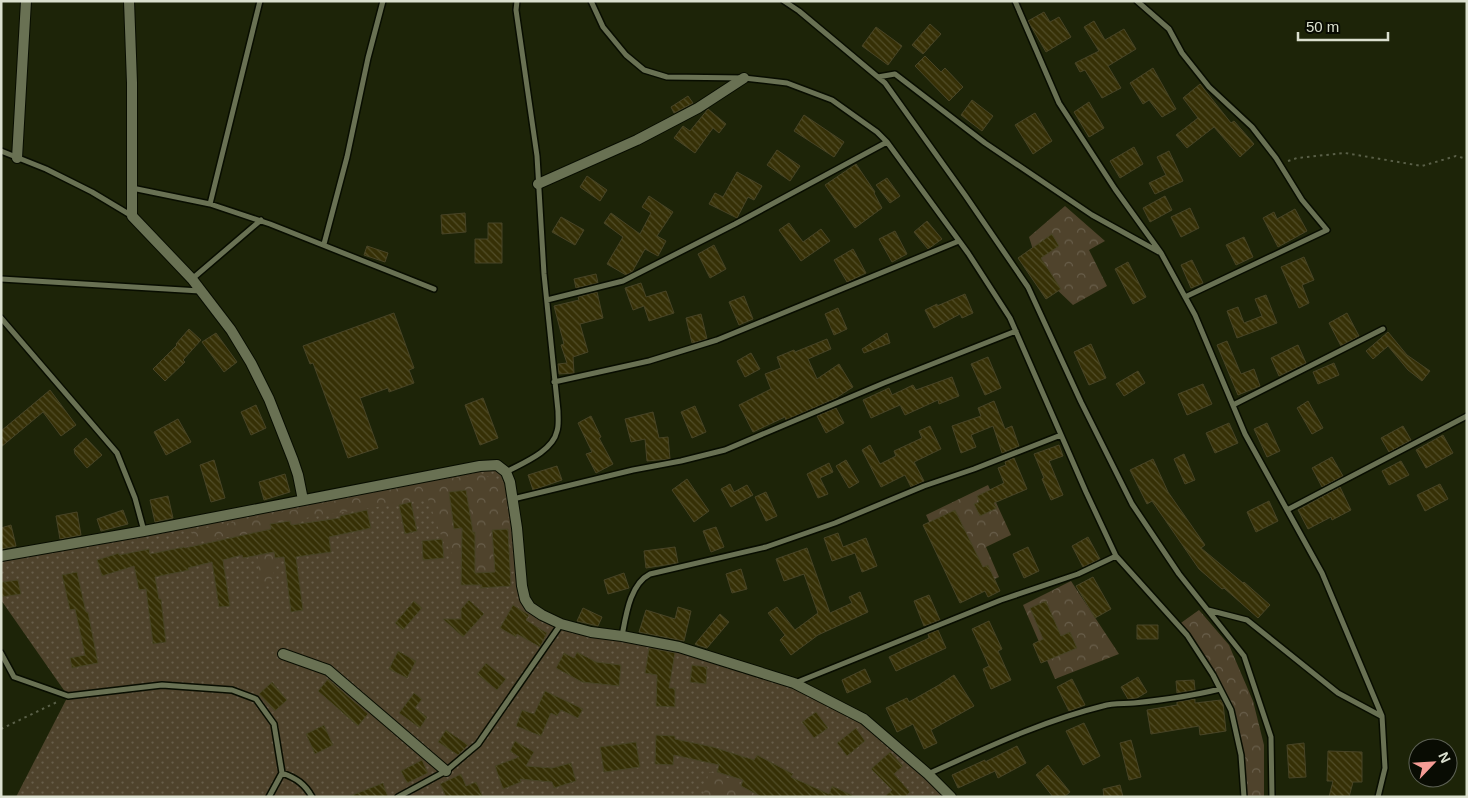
<svg xmlns="http://www.w3.org/2000/svg" width="1468" height="798" font-family="Helvetica,sans-serif">
<style>
.grass{fill:url(#grass-dots)}
.forest{fill:url(#forest-crowns)}
.building{fill:url(#building-back-hatch);stroke:#484426}
.lines{fill:none;stroke-linecap:round;stroke-linejoin:round}
.lane-casing{stroke:#080d00;stroke-width:8}
.street-casing{stroke:#080d00;stroke-width:12}
.path{stroke:#5a6048;stroke-width:2;stroke-dasharray:2.5 4;stroke-linecap:butt}
.lane{stroke:#697153;stroke-width:5}
.street{stroke:#697153;stroke-width:10}
</style>
<defs>
<pattern id="grass-dots" width="8" height="8" patternUnits="userSpaceOnUse" patternTransform="scale(1.25)"><rect width="8" height="8" fill="#4f432c"/><path d="M2 2h.1M6 6h.1" fill="none" stroke="#685e4a" stroke-width="1.8" stroke-linecap="round"/></pattern>
<pattern id="forest-crowns" width="20" height="18" patternUnits="userSpaceOnUse" patternTransform="scale(1.25)"><rect width="20" height="18" fill="#4f432c"/><path d="M2 6a3 3 0 1 1 6 0M12 15a3 3 0 1 1 6 0" fill="none" stroke="#685e4a"/></pattern>
<pattern id="building-back-hatch" width="6" height="6" patternUnits="userSpaceOnUse" patternTransform="scale(1.25)"><rect width="6" height="6" fill="#363006"/><path d="M-1 5l2 2M0 0l6 6M5-1l2 2" fill="none" stroke="#524e29"/></pattern>
</defs>
<rect width="100%" height="100%" fill="#1d2408"/>
<path class="grass" d="M493,466L505,473L526,598L543,615L672,649L791,683L863,721L951,797H16L68,696L1,600V562Z"/>
<path class="forest" d="M1065,206L1105,241L1089,250L1107,286L1073,305L1052,285L1034,253L1029,237Z
M482,475L504,482L515,571L466,578L440,533L428,499L299,519L304,550H281L270,584L259,587L257,533L192,542V531L435,480Z
M988,485L1011,535L986,547L999,577L963,594L926,515Z
M1071,581L1119,654L1055,679L1023,605Z
M1199,610L1229,645L1253,701L1264,745V797H1244L1241,755L1231,710L1213,675L1178,625Z
M709,772L786,797H703Z"/>
<path class="building" d="M1044,12L1050,22L1059,17L1071,37L1046,52L1028,21Z
M1094,21L1105,40L1124,29L1136,49L1108,66L1121,88L1102,98L1085,70L1080,72L1075,63L1099,51L1084,27Z
M930,24L941,34L923,54L912,45Z
M876,27L902,46L888,65L862,46Z
M925,56L941,72L945,68L963,87L949,101L915,66Z
M1153,68L1176,109L1162,117L1149,100L1143,104L1130,83Z
M1200,84L1231,123L1234,121L1254,144L1240,157L1214,127L1187,148L1176,135L1198,118L1183,98Z
M688,96L693,103L674,113L671,107Z
M972,100L993,116L982,131L961,115Z
M1089,102L1104,128L1089,137L1074,112Z
M708,109L726,124L719,133L713,128L695,153L674,138L683,126L690,131Z
M1035,113L1052,141L1033,154L1015,125Z
M804,115L844,142L834,157L794,131Z
M1134,147L1143,164L1120,178L1110,161Z
M777,150L800,166L790,181L767,165Z
M1169,151L1183,181L1155,194L1149,183L1166,175L1157,157Z
M856,164L875,192L874,193L882,208L855,228L825,185Z
M737,172L762,186L754,200L748,197L737,218L709,204L715,193L723,197Z
M587,176L607,190L600,201L580,187Z
M887,178L900,196L890,203L876,185Z
M649,196L673,212L657,236L666,241L658,256L645,249L632,272L626,275L607,264L623,237L604,223L611,213L640,234L651,213L642,207Z
M1165,196L1172,210L1150,222L1143,208Z
M1190,208L1199,228L1181,237L1171,217Z
M1295,209L1307,231L1278,247L1263,218L1274,212L1277,219Z
M465,213L466,232L442,234L441,215Z
M561,217L584,230L575,245L552,232Z
M927,221L942,239L928,249L914,232Z
M488,223H502V263H475V239H488Z
M789,223L803,242L821,229L830,241L801,261L779,230Z
M895,231L907,254L892,262L879,239Z
M1052,234L1059,246L1041,258L1061,289L1046,299L1018,258Z
M1244,237L1253,257L1236,265L1226,245Z
M714,245L726,269L710,278L698,254Z
M367,246L388,253L385,262L364,255Z
M853,249L866,273L847,282L834,260Z
M1304,257L1314,280L1302,285L1309,303L1299,308L1281,267Z
M1192,260L1203,283L1191,288L1181,265Z
M1128,262L1146,297L1133,304L1115,269Z
M596,274L598,283L576,288L574,279Z
M641,283L646,297L666,291L674,313L649,321L644,306L633,310L625,288Z
M597,292L603,318L580,324L588,352L573,357L574,373L559,374L558,364L567,363L561,345L564,344L554,306L579,300L578,297Z
M965,294L973,313L962,318L960,314L934,328L925,310L937,304V306Z
M1266,295L1277,323L1237,338L1227,311L1238,307L1244,323L1262,316L1255,299Z
M744,296L753,319L739,325L729,302Z
M838,308L847,329L834,335L825,314Z
M394,313L414,368L409,370L414,383L389,392L388,388L360,398L378,448L348,458L313,363L310,364L303,346Z
M1347,313L1359,336L1341,346L1329,323Z
M701,314L707,339L692,343L686,318Z
M189,329L201,340L183,360L185,362L165,381L153,369L177,345L176,344Z
M1388,332L1407,355L1430,371L1422,381L1408,370L1388,346L1373,359L1366,351Z
M216,333L237,362L224,372L202,342Z
M887,333L890,343L864,353L862,349Z
M827,339L831,349L808,359L817,379L839,364L853,387L836,398L786,420L785,417L753,432L739,405L771,389L765,374L781,368L777,357L794,350L795,352Z
M1227,341L1241,374L1254,369L1260,386L1238,395L1217,345Z
M1091,344L1106,378L1089,385L1074,352Z
M1298,345L1306,363L1279,376L1271,358Z
M751,353L760,369L745,377L737,361Z
M988,357L1001,388L985,395L971,364Z
M1334,363L1339,375L1318,384L1313,372Z
M1138,371L1145,383L1124,396L1116,384Z
M952,377L959,396L939,404L938,400L905,415L900,405L871,418L863,400L889,388L892,395L913,385L916,390Z
M1203,384L1212,404L1187,415L1178,394Z
M50,390L76,425L61,436L43,412L1,447V431Z
M483,398L498,438L480,445L465,405Z
M994,401L1005,429L1012,426L1019,446L1002,453L993,426L971,435L976,447L961,453L952,426L981,416L978,408Z
M1308,401L1323,428L1312,434L1297,408Z
M256,405L266,428L251,435L241,412Z
M695,406L706,432L692,438L681,412Z
M836,408L844,423L826,433L817,416Z
M653,412L659,438L668,437L670,459L647,461L645,439L631,442L625,419Z
M591,416L601,437L599,438L613,464L596,473L586,454L592,452L578,423Z
M178,419L191,442L166,455L154,432Z
M1229,423L1238,443L1215,453L1206,433Z
M1267,423L1280,451L1267,457L1254,429Z
M930,426L941,449L914,462L924,481L911,487L905,475L881,487L862,450L870,445L880,464L896,456L894,451L922,438L919,431Z
M1403,426L1411,440L1389,452L1381,438Z
M1443,435L1453,453L1426,468L1416,450Z
M86,438L102,455L87,468L75,454L74,449Z
M1059,445L1063,456L1049,461L1063,495L1051,500L1042,479L1044,478L1034,454Z
M1184,454L1195,480L1185,484L1174,459Z
M1332,457L1343,476L1322,487L1312,468Z
M1014,458L1027,489L994,503L997,508L980,516L974,504L979,502L977,496L1004,483L998,468L1006,465L1005,462Z
M1153,459L1168,492L1205,545L1201,548L1243,583L1244,582L1270,605L1258,618L1224,588L1222,589L1199,569L1152,501L1147,504L1130,470Z
M214,460L225,498L211,502L200,465Z
M846,460L859,482L849,488L836,466Z
M1401,461L1409,475L1389,485L1382,471Z
M829,463L833,472L820,478L828,494L818,498L807,474Z
M557,466L562,480L533,490L528,475Z
M285,474L290,492L264,500L259,482Z
M687,479L709,511L694,522L672,490Z
M730,484L734,492L747,485L753,495L731,507L721,489Z
M1440,484L1448,499L1425,511L1417,495Z
M1340,487L1351,510L1332,520L1331,517L1308,529L1298,510Z
M466,490L473,532H475V573L495,572L492,530L508,529L511,586L480,588L482,585H461L462,528L454,529L449,492Z
M766,492L777,516L766,521L755,497Z
M168,496L173,518L155,522L150,500Z
M1269,501L1278,521L1256,532L1247,512Z
M411,502L417,531L405,534L399,505Z
M123,510L128,524L101,531L97,519Z
M367,510L371,528L329,537L331,552L296,557L303,610L291,612L284,557L275,558L274,552L243,558L242,555L223,560L230,606L219,607L212,562L188,568L189,570L155,577L159,599H161L166,642L153,644L146,589L139,590L134,566L102,576L97,560L119,553V555L149,549L150,554L184,547L185,548L271,529L270,524L290,521L291,525L340,518V516Z
M955,510L983,567L988,565L1000,591L988,597L985,591L960,603L923,525Z
M77,512L81,535L60,539L56,516Z
M11,525L16,546L1,549V528Z
M716,527L724,547L711,552L703,531Z
M838,533L843,547L866,538L877,566L862,572L855,553L832,561L824,538Z
M1088,537L1100,559L1083,567L1072,546Z
M442,539L444,558L423,560L422,541Z
M675,547L678,563L646,568L644,551Z
M1028,547L1039,571L1024,578L1013,554Z
M807,548L830,613L852,603L849,597L860,592L868,612L818,635L791,655L780,640L785,635L768,613L777,607L795,630L818,613L804,574L784,581L776,559Z
M741,569L747,589L732,593L726,574Z
M77,572L86,612H88L98,663L72,668L70,658L85,655L75,609L70,610L62,575Z
M624,573L629,588L608,594L604,580Z
M1093,577L1111,609L1095,618L1076,586Z
M18,580L21,594L1,597V582Z
M929,595L940,620L924,626L914,601Z
M469,600L484,614L463,637L443,619H461V609Z
M414,601L422,608L403,630L395,623Z
M1046,601L1061,636L1070,632L1077,648L1041,663L1033,644L1043,639L1030,608Z
M513,605L529,615L526,620L547,633L540,647L517,634L516,637L500,628Z
M678,607L691,611L684,641L639,632L646,610L675,619Z
M583,608L602,617L598,626L577,621Z
M720,614L729,622L707,648L697,645L695,644Z
M989,621L1002,649L998,651L1011,680L991,689L983,669L989,666L972,629Z
M1137,625H1158V639H1137Z
M938,630L946,648L896,671L889,657L929,638L928,634Z
M649,648L675,653L669,688H675V707L656,706L657,675L645,673Z
M398,651L416,661L407,678L389,669Z
M577,652L596,662L621,665L619,686L582,682L556,668L564,653L574,658Z
M486,663L506,679L497,690L477,674Z
M692,665L707,667L706,684L690,682Z
M865,669L871,682L847,693L842,680Z
M954,675L974,706L931,730L937,743L924,749L913,724L897,732L886,708L907,698L909,702L939,685Z
M1138,677L1147,692L1137,698L1128,699L1121,687Z
M328,679L368,714L358,726L318,691Z
M1072,679L1085,705L1069,711L1057,687Z
M1194,680L1195,690L1177,693L1176,681Z
M272,682L287,700L275,711L259,694Z
M545,691L583,709L578,718L561,710L557,716L551,713L541,736L516,726L522,710L534,714Z
M414,693L422,699L415,708L427,717L420,728L399,713Z
M1195,699V703L1221,700L1223,703L1226,731L1200,735L1199,726L1151,734L1147,710L1177,705V702Z
M816,712L828,728L814,738L802,722Z
M1084,723L1100,756L1083,765L1066,731Z
M324,725L333,745L315,754L306,734Z
M856,728L865,741L847,756L837,743Z
M446,730L468,745L458,755L438,742Z
M656,735L675,736V739L713,747L754,760L757,755L793,774L791,777L829,794L832,786L856,797H762L741,786L743,780L717,772L719,765L674,755L673,765L655,764Z
M1131,740L1141,777L1129,780L1120,743Z
M515,741L534,752L526,766L552,768L571,763L576,781L554,788L552,782L520,779L521,782L503,789L495,766L519,757L510,751Z
M636,742L640,767L604,772L600,747Z
M1304,743L1306,777L1289,778L1287,745Z
M1017,746L1026,763L998,778L995,771L958,788L952,775L985,760V762Z
M1328,751L1362,752V782H1353L1349,797H1329L1333,781H1327Z
M890,752L903,766L894,774L910,792L905,797H884L892,790L871,769Z
M422,760L428,773L407,783L401,771Z
M1048,765L1070,792L1064,797H1053L1036,775Z
M461,774L466,786L476,782L483,797H446L440,784Z
M383,783L388,797H350V796Z
M1120,785L1123,797H1104L1103,789Z"/>
<g class="lines">
<g class="lane-casing">
<path id="lane" d="M591,1L603,27L626,55L644,70L667,77L744,78L787,83L832,100L877,132L887,142L968,253L1010,318L1086,492L1116,556L1187,635L1213,675L1231,710L1241,755L1244,797
M784,1L799,11L885,83L965,195L1028,287L1081,402L1132,504L1179,574L1244,656L1271,737L1272,797
M1015,1L1059,103L1115,189L1161,253L1195,315L1245,434L1322,573L1382,716L1385,768L1378,797
M1137,1L1169,29L1182,53L1209,87L1252,127L1276,158L1302,200L1327,230L1185,297
M878,77L895,74L985,143L1092,215L1159,252
M1,151L46,169L92,192L132,216
M132,188L210,204L270,224L434,289
M210,204L260,1
M324,244L347,157L368,58L383,1
M1,279L200,291
M192,279L261,220
M547,300L623,281L735,224L887,142
M1,318L117,453L135,498L144,531
M554,382L649,361L717,340L959,241
M1233,405L1383,329
M506,472C523,463 553,451 557,431C559,425 558,418 558,411L544,274L537,156L516,10L517,1
M513,499L633,470L681,461L725,450L884,383L1016,331
M1287,510L1467,416
M1208,610L1247,620L1338,693L1381,716
M622,636C626,615 630,584 650,574L766,547L835,523L924,486L974,469L1061,435
M1,653L14,677L68,696L162,685L232,690L256,699L274,724L282,773L269,797
M795,683L1001,600L1078,574L1116,556
M282,773C296,778 305,784 312,797
M928,774C986,748 1042,721 1103,706C1113,703 1124,704 1134,703C1163,700 1192,696 1220,689
M398,797L446,771L478,744L561,624"/>
</g>
<g class="street-casing">
<path id="street" d="M129,1L132,83V216L192,279L231,330L251,363L269,399L293,460L298,475L303,500
M17,158L26,1
M538,184L637,140L698,108L744,78
M1,556L144,531L480,466L497,465L506,472L510,482L517,528L522,586L525,599L530,607L542,615L561,624L591,632L622,636L679,647L794,683L864,719L928,774L951,797
M283,654L328,670L446,771"/>
</g>
<path class="path" d="M1288,161L1297,158L1345,153L1422,166L1456,156L1467,159
M1,729L57,702"/>
<use href="#lane" class="lane"/>
<use href="#street" class="street"/>
</g>
<rect width="1468" height="798" fill="none" stroke="#dbe0cf" stroke-width="5"/>
<g transform="translate(1433 763) rotate(65)"><circle r="24" fill="#090c03" stroke="#5d6155"/>
<path d="M0-4L9 19L0 12L-9 19Z" fill="#f59c95"/>
<text y="-8" font-size="14" font-weight="bold" text-anchor="middle" fill="#dbe0cf">N</text>
</g>
<path d="M1298 32v8h90v-8" fill="none" stroke="#dbe0cf" stroke-width="2.5"/>
<text x="1306" y="32" font-size="15" fill="#dbe0cf" stroke="#090c03" stroke-width="4" paint-order="stroke">50 m</text>
</svg>
